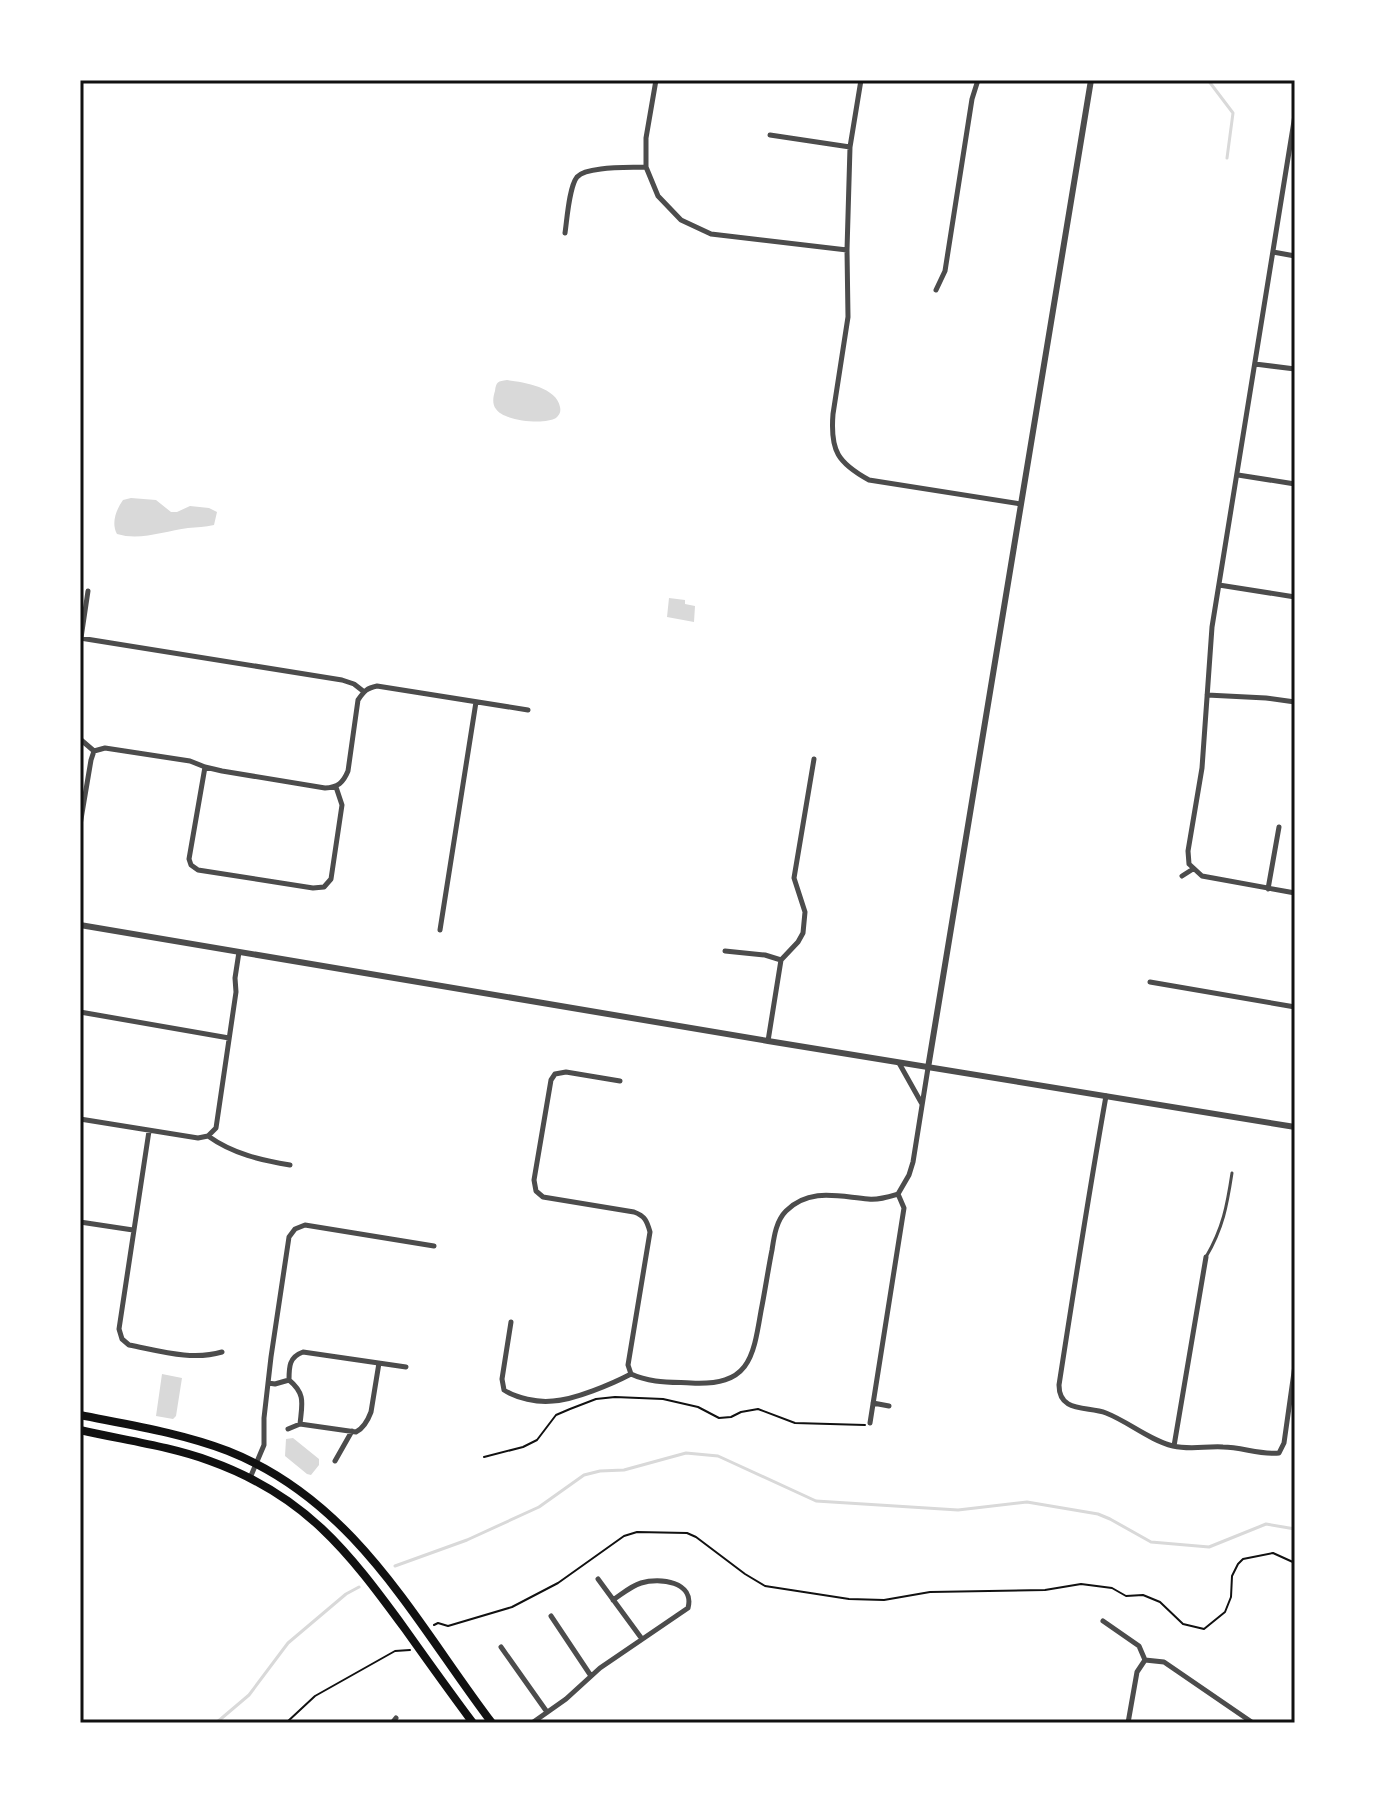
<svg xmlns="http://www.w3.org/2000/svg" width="1375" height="1803" font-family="'Times New Roman',serif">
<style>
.water{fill:#d9d9d9}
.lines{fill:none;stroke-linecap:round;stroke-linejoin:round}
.stream{stroke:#d9d9d9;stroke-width:3}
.path{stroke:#111;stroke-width:2}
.service{stroke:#4c4c4c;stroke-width:3}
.minor{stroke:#4c4c4c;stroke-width:5}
.tertiary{stroke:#4c4c4c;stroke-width:6}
.primary{stroke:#111;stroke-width:8}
.neatline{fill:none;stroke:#111;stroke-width:3}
</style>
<rect width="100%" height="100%" fill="#fff"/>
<path class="water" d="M507,380C523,382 557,387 560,407C561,411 560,415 556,418C545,425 503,421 496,409C492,404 493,397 495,391C496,382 498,381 507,380Z
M131,498L156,500L171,512H177L190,506L209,508L217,512L214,525C205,527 197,527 188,528C165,531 140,541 117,534C111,523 116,510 123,500Z
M669,598L685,600V604L695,606L694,622L667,617Z
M162,1374L182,1378L176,1416L173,1419L156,1416Z
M293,1438L319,1459V1465L311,1475L307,1474L285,1456L286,1439Z"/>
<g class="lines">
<path class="stream" d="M1208,80L1233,113L1227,158
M395,1566L467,1540L539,1507L584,1475L600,1471L624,1470L686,1453L718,1456L816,1501L958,1510L1027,1502L1098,1514L1110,1519L1151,1542L1209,1547L1266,1524L1295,1529
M216,1723L249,1695L288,1643L346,1594L359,1587"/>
<path class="path" d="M484,1457L523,1447L537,1440L556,1415L570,1409L596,1399L615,1397L663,1399L698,1407L719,1418L731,1417L741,1412L758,1409L795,1423L865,1425
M434,1625L438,1623L448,1626L512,1607L558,1583L624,1536L637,1532L687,1533L696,1537L745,1574L765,1586L849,1599L884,1600L930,1592L1045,1590L1081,1584L1112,1588L1126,1596L1143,1595L1160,1602L1183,1624L1204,1629L1225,1612L1231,1597L1232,1576L1238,1564L1243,1559L1273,1553L1295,1563
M286,1723L315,1696L395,1651L410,1650"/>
<path class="service" d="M1206,1257C1223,1228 1227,1206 1232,1173"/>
<path class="minor" d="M656,80L646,138V167L658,196L681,220L711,234L847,250
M861,80L850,147L847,250L848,317L833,414C830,451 838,463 869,480L1021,504
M1295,115L1212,627L1202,768L1188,851L1189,864L1202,876L1295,893
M770,135L850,147
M565,233C567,220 569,187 577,177C587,166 630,168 646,167
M1273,252L1295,256
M936,290L945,271L972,99L978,80
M1255,364L1295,369
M1238,475L1295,484
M1219,585L1295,597
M80,638L342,680L354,684L363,691
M81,638L88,591
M1207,695L1266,698L1295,702
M80,739L94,751
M205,767L189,859L191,865L198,870L313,888L324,887L331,879L342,805L336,787
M80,825L91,760L94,751L105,748L190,761L205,767L222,771L325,788C338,787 343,783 348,771L358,700C364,691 367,688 377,686L528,710
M1182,876L1193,869
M1268,889L1279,827
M440,930L476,702
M725,951L765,955L781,960
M1150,982L1295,1007
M80,1012L229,1038
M768,1041L781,960L798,942L803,933L805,912L794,878L814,759
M899,1063L922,1104
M620,1081L566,1072L555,1074L551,1080L534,1180L536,1191L543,1197L634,1212C645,1216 647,1221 650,1232L628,1365L631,1374C650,1383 671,1382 691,1383C749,1386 753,1359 761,1311C765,1291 768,1270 772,1250C774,1237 776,1221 786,1211C810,1187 840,1197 868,1199C879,1200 888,1197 898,1194
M1106,1096C1089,1192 1074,1288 1059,1385C1059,1413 1087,1406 1106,1413C1129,1422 1149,1440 1173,1446C1190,1450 1206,1446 1223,1447C1242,1447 1260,1455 1279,1453L1284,1443L1295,1365
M80,1119L198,1138L208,1136L216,1128L236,992L235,978L239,952
M149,1131L119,1329L122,1339L129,1345C160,1351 192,1361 222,1352
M208,1136C233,1154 261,1160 290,1165
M80,1222L133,1230
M511,1322L502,1379L504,1390C516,1398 538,1403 553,1401C574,1400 612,1384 631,1374
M379,1363L371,1412C368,1420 364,1428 356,1432L300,1424C302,1404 306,1394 289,1380C289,1367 289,1357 303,1352L406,1367
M268,1383L275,1384L289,1380
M873,1403L889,1406
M870,1423L904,1208L898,1194L909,1175L913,1162L928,1068
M288,1429L300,1424
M1174,1446L1206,1257
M335,1461L352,1431
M250,1478L264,1445V1418L271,1357L289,1237L295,1229L305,1225L434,1246
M598,1579L642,1639
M551,1616L591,1676
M1103,1621L1139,1646L1145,1660
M501,1647L547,1712
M392,1723L396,1718
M532,1723L566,1699L600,1668L688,1608C695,1582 660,1577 641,1583C631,1586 622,1594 613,1600
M1128,1723L1137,1672L1145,1660L1164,1662L1253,1723"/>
<path class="tertiary" d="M80,925L768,1041L1295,1127
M928,1068L1091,80"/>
<path class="primary" d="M80,1415C130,1425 181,1433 228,1451C355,1501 414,1620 492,1723
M80,1430C123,1440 169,1446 210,1461C305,1495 348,1551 405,1629C427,1660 450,1692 473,1723"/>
</g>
<rect width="1375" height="1803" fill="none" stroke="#ffffff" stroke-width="164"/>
<rect x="82" y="82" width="1211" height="1639" class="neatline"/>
</svg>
